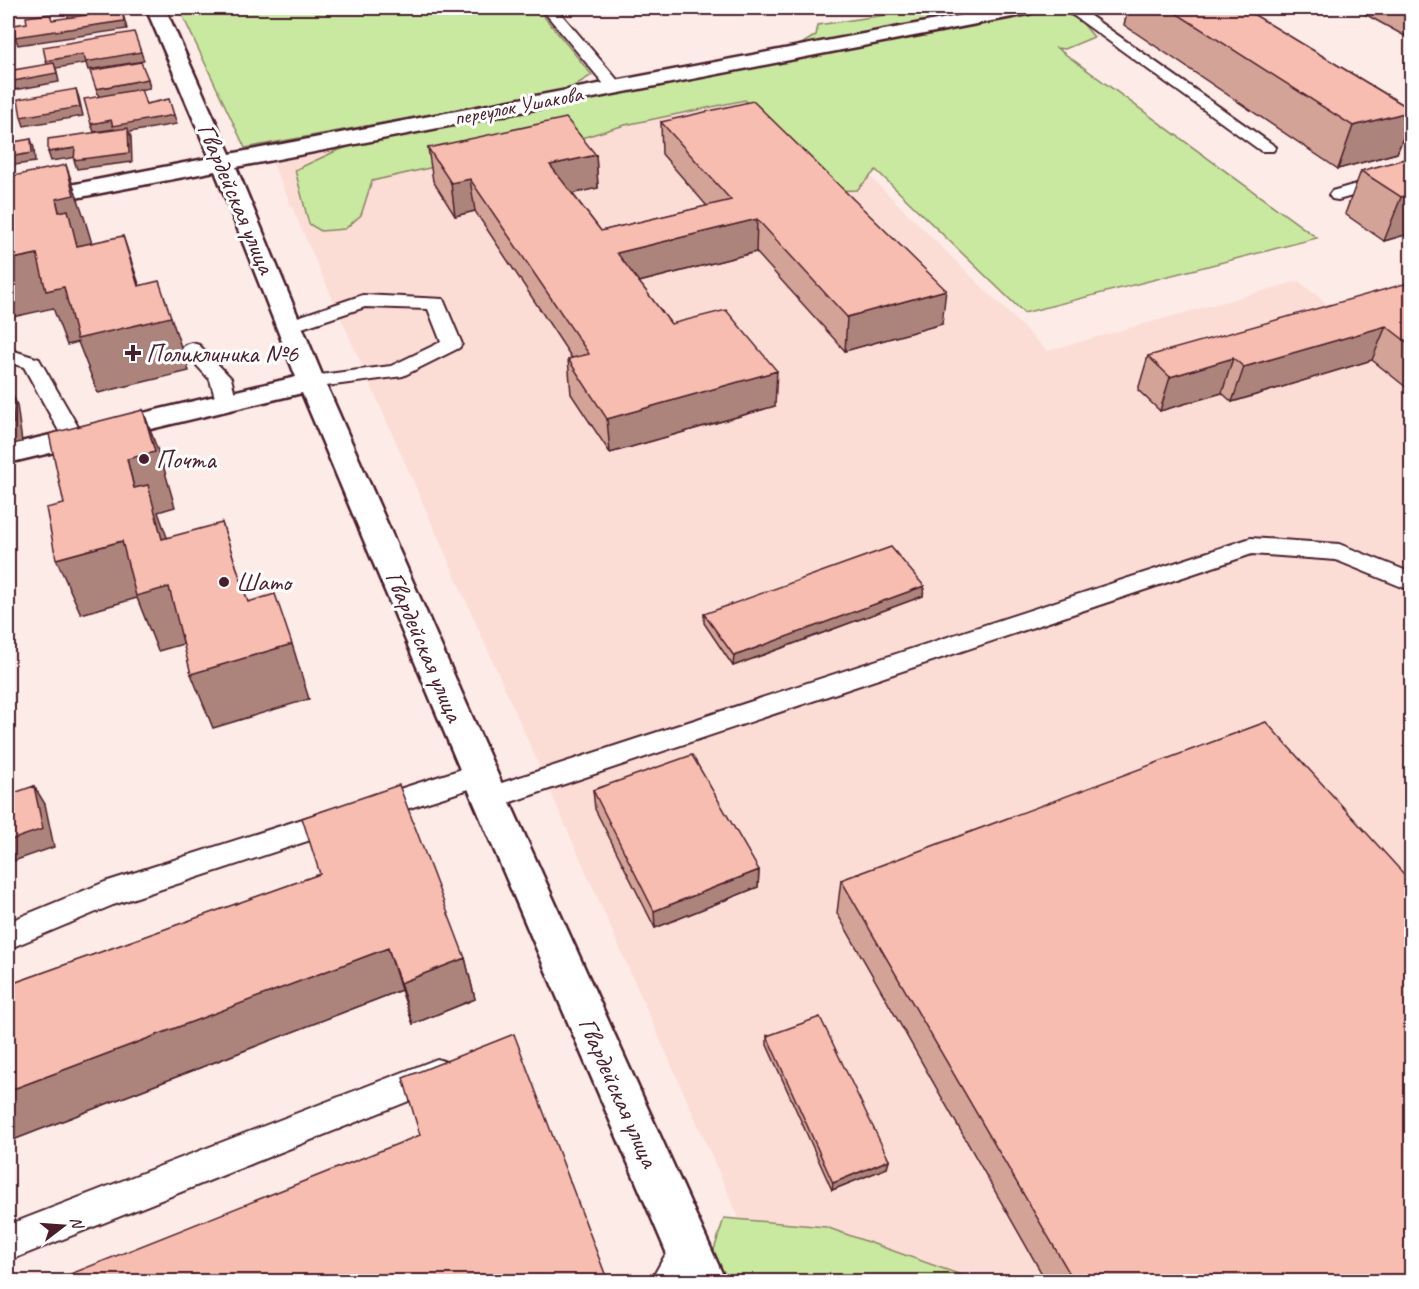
<svg xmlns="http://www.w3.org/2000/svg" width="1419" height="1289" font-family="Caveat,sans-serif">
<style>
.built{fill:#fbddd6}
.green{fill:#c9e8a0;stroke:#8a8466;stroke-width:1.5}
.lines{fill:none;stroke-linecap:round;stroke-linejoin:round}
.service-casing{stroke:#4a1f2b;stroke-width:4}
.minor-casing{stroke:#4a1f2b;stroke-width:5}
.service{fill:#fff;fill-rule:evenodd}
.minor{fill:#fff;fill-rule:evenodd}
.wall{fill:#d4a397;stroke:#4a1f2b;stroke-width:1.5}
.shaded-wall{fill:#ad847b;stroke:#4a1f2b;stroke-width:1.5}
.building{fill:#f7bdb0;stroke:#4a1f2b;stroke-width:1.5}
.poi-dot{fill:#4a1f2b;stroke:#fff;stroke-width:2}
.labels{text-anchor:middle;stroke-width:6;stroke-linejoin:round;paint-order:stroke}
.far-street-label{font-size:22px;fill:#4a1f2b;stroke:#fff}
.street-label{font-size:26px;fill:#4a1f2b;stroke:#fff}
.poi-label{font-size:26px;fill:#4a1f2b;stroke:#fff;text-anchor:start}
</style>
<rect width="100%" height="100%" fill="#fdebe7"/>
<filter id="ink" filterUnits="userSpaceOnUse"><feTurbulence type="fractalNoise" baseFrequency=".0167" numOctaves="2"/><feDisplacementMap in="SourceGraphic" scale="12" xChannelSelector="R" yChannelSelector="G"/><feConvolveMatrix kernelMatrix="1 2 1 2 8 2 1 2 1" color-interpolation-filters="sRGB"/></filter>
<g filter="url(#ink)">
<path class="built" d="M752,60L1047,351L1299,281L1411,372V1281H767L268,153Z"/>
<path class="green" d="M179,8H537L592,75L569,89L245,148Z
M932,8H1049L1079,19L1094,37L1065,49L1057,48L1317,238L1024,313L876,170L857,190L830,191L757,116L745,100L625,125L561,144L469,159L372,181L361,215L345,229L321,231L309,224L295,170L336,151L414,125L657,87L800,45L816,35L818,25Z
M724,1218L826,1227L978,1281H724L713,1253Z"/>
<g class="lines">
<g class="service-casing">
<path id="service" d="M541,8H556L620,83L622,86L620,89H608Z
M1063,8H1079L1276,147L1273,151H1261Z
M1412,168V179L1338,200L1332,199L1329,195L1332,191Z
M363,295L443,299L462,344L459,348L403,376L311,388L304,387L300,382L304,377L391,366L441,342L428,309L365,307L290,332L283,330L280,326L283,322Z
M192,343L199,345L231,378L237,403L234,408L226,410L218,408L210,380L182,349L185,345Z
M8,349L39,359L85,439L82,444L74,446L66,444L24,367L8,362Z
M1251,538L1339,544L1412,573V591L1336,560L1252,554L490,809L480,806L476,798L480,790Z
M481,763L491,766L495,774L491,782L372,820L362,817L358,809L362,801Z
M337,808L347,812L351,820L347,828L113,905L8,949V922L105,882Z
M437,1059L449,1063L453,1074L449,1085L8,1261V1225Z
M689,1231L702,1236L707,1249L689,1282H650L676,1236Z"/>
</g>
<g class="minor-casing">
<path id="minor" d="M146,8H165L230,154L1000,8H1038L1035,12L1028,14L236,167L325,382L508,798L726,1282H679L472,798L302,393L8,463V445L296,377L215,171L8,211V197L210,158Z"/>
</g>
<use href="#service" class="service"/>
<use href="#minor" class="minor"/>
</g>
<path class="wall" d="M1128,8H1243L1412,110V115L1397,153L1338,169L1124,25Z
M1354,8H1412V40Z
M661,122L942,324L845,351L756,252L639,282L671,324L775,406L610,453L571,394L568,359L572,358L475,211L455,216L433,181L428,148L596,155L598,188L572,193L601,231L707,206L662,154Z
M1412,157V233L1384,241L1345,214L1361,171Z
M1412,289V392L1372,360L1232,402L1222,393L1160,411L1138,390L1148,356Z
M924,586L923,596L733,666L704,623V614Z
M593,790L759,870L758,887L655,928L595,809Z
M320,874L465,958L475,999L413,1024L401,990L8,1142V985Z
M841,880L1412,1281H1046L837,913Z
M767,1036L887,1168L832,1190L767,1045Z"/>
<path class="shaded-wall" d="M86,8H117L118,11L69,19L66,11Z
M122,10L127,29L18,45L15,37Z
M141,52L144,61L88,70L86,63L56,68L59,82L8,91V82L49,69L46,61L83,54Z
M148,79L150,88L99,97L96,89Z
M76,89L79,98L83,116L24,126L21,117Z
M1412,111V115L1397,153L1338,169L1353,126Z
M174,115L177,124L129,132L131,137L132,162L77,169L74,160L116,135L114,129L94,132L91,124L111,120Z
M31,139L34,148L35,162L8,166V157Z
M75,148L78,157L51,161L48,152Z
M596,155L598,188L553,198L550,165Z
M66,165L84,217L93,247L75,251L59,212L56,199Z
M470,179L475,211L455,216L451,183Z
M1412,194V233L1384,241L1401,197Z
M757,219L756,252L619,287L617,253Z
M123,236L141,290L171,317L189,371L98,393L78,342L67,345L53,308L8,318V260L37,254L138,286Z
M946,290L942,324L845,351L847,317Z
M1386,326L1372,360L1232,402L1244,367Z
M1233,358L1222,393L1160,411L1170,377Z
M777,371L775,406L610,453L607,419Z
M9,386L17,405L22,442L8,445Z
M143,410L163,465L175,507L158,512L168,540L183,595L134,488L127,459Z
M222,523L264,652L292,644L309,699L213,728L191,674Z
M122,541L169,587L190,642L158,651L137,598L81,614L56,559Z
M924,586L923,596L733,666L734,656Z
M34,786L45,804L54,847L8,863V841Z
M759,870L758,887L655,928L654,911Z
M388,948L401,990L8,1142V1091Z
M465,958L475,999L413,1024L400,983Z
M889,1160L887,1168L832,1190L833,1183Z"/>
<path class="building" d="M65,8H86L66,11Z
M1168,8H1243L1412,110V111L1353,126Z
M122,10L124,21L15,37L14,25L27,23L26,17L50,14L52,20Z
M134,32L141,52L86,62L83,54L46,61L43,47Z
M141,62L148,79L96,89L90,71Z
M54,63L57,73L8,82V71Z
M76,89L80,107L21,117L18,99Z
M141,89L146,104L169,99L174,115L113,126L111,120L91,124L84,99Z
M753,101L946,290L847,317L757,219L617,253L671,324L726,310L777,371L607,419L568,359L589,354L470,179L451,183L428,148L566,118L596,155L550,165L601,231L731,200L661,122Z
M128,128L129,153L74,160L75,148L48,152V139Z
M31,139L32,153L8,157V143Z
M1412,157V194L1401,197L1361,171Z
M66,165L74,195L56,199L59,212L68,210L77,246L123,236L138,286L159,281L171,317L77,339L64,287L46,291L37,254L8,260V177Z
M1404,284L1412,289V346L1386,326L1244,367L1233,358L1170,377L1148,356Z
M9,386L14,423L8,424V387Z
M143,410L155,452L127,459L134,488L148,485L162,539L222,523L248,602L275,594L292,644L191,674L169,587L136,596L122,541L56,559L46,508L64,504L49,434Z
M891,547L924,586L734,656L704,614Z
M1266,722L1412,883V1281H1074L841,880Z
M692,755L759,870L654,911L593,790Z
M399,785L465,958L400,983L388,948L8,1091V985L320,874L302,818Z
M34,786L43,829L8,841V795Z
M820,1017L889,1160L833,1183L767,1036Z
M514,1034L607,1279L606,1281H53L420,1135L403,1078Z"/>
</g>
<g class="poi-dot">
<path d="M130 344h6v6h6v6h-6v6h-6v-6h-6v-6h6z"/>
<circle cx="144" cy="459" r="6"/>
<circle cx="224" cy="582" r="6"/>
</g>
<g class="labels">
<g class="far-street-label">
<text transform="translate(518 105) rotate(-11)" y="8">переулок Ушакова</text>
</g>
<g class="street-label">
<text transform="translate(237 198) rotate(67)" y="9">Гвардейская улица</text>
<text transform="translate(425 646) rotate(67)" y="9">Гвардейская улица</text>
<text transform="translate(619 1092) rotate(66)" y="9">Гвардейская улица</text>
</g>
<g class="poi-label">
<text x="146" y="362">Поликлиника №6</text>
<text x="156" y="468">Почта</text>
<text x="236" y="591">Шато</text>
</g>
</g>
<rect width="1419" height="1289" fill="none" stroke="#fff" stroke-width="30"/>
<rect x="15" y="15" width="1389" height="1259" fill="none" stroke="#4a1f2b" stroke-width="2" filter="url(#ink)"/>
<g transform="translate(63 1226) rotate(73)" stroke="#ffffff" stroke-width="4.5" paint-order="stroke">
<path d="M0-4.5L10 22L0 15L-10 22Z" fill="#4a1f2b"/>
<text y="-9" font-size="16" font-weight="bold" text-anchor="middle" fill="#4a1f2b">N</text>
</g>
</svg>
